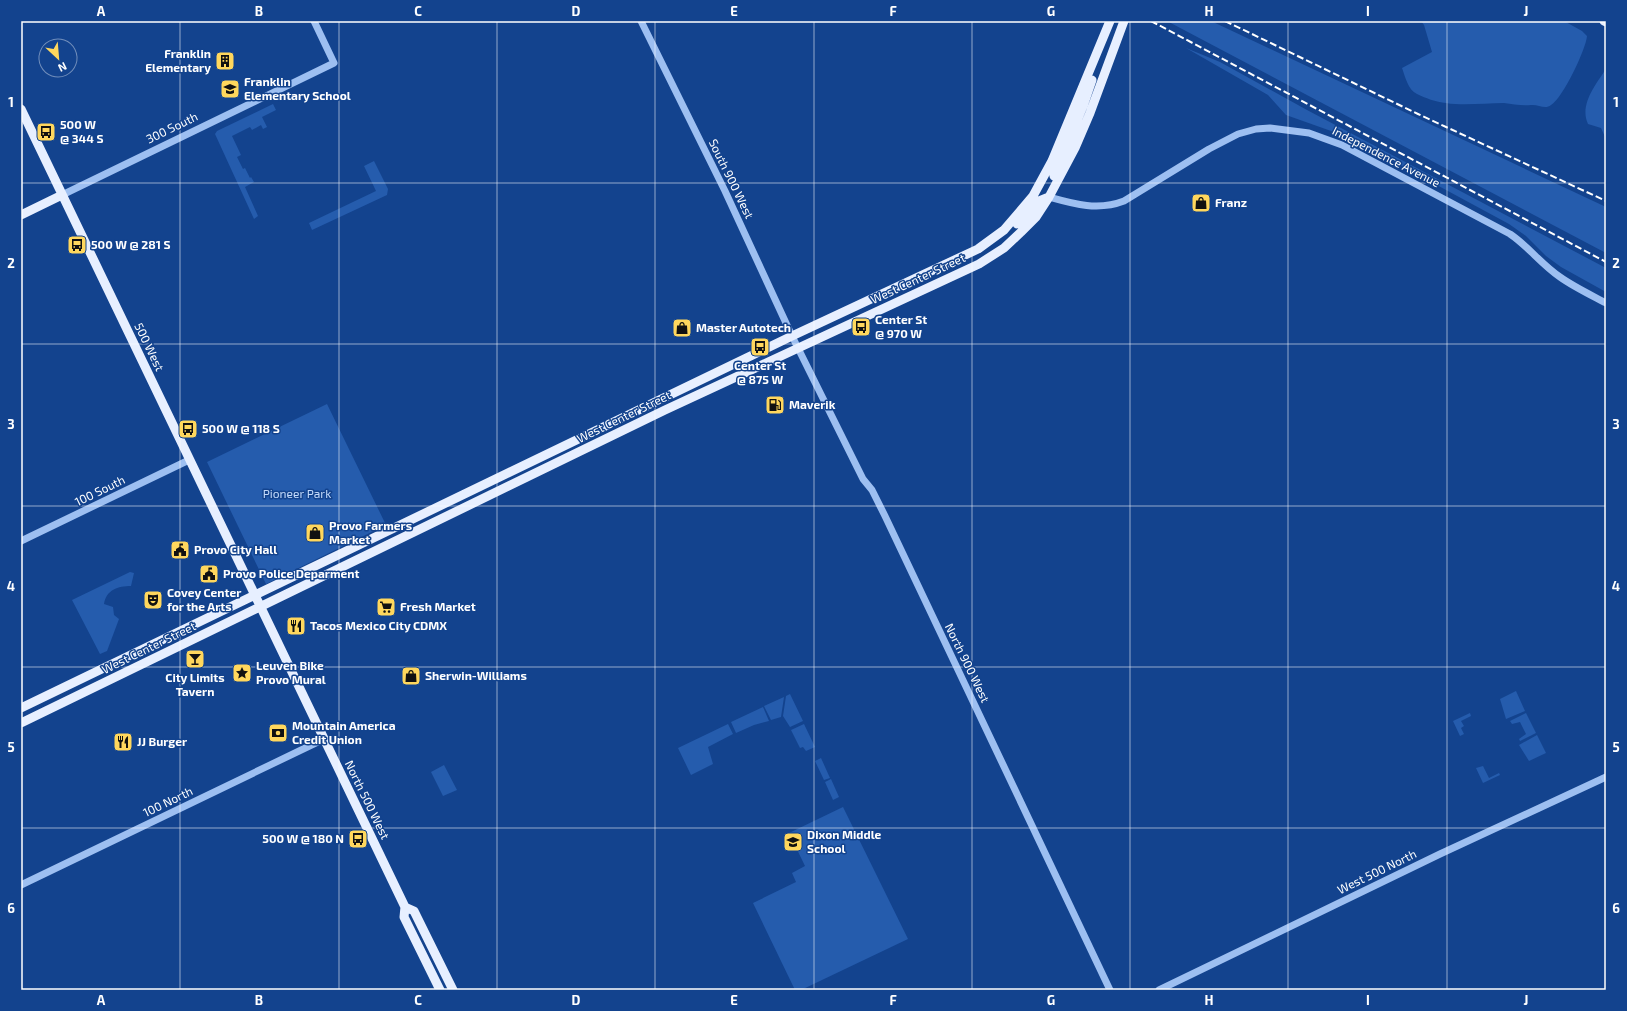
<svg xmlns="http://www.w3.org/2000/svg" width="1627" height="1011" font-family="'Exo 2',sans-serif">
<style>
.green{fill:#255cad}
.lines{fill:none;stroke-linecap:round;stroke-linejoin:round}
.minor{stroke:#9dbff1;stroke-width:7}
.major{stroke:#e7efff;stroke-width:9}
.rail{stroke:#fff;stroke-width:2;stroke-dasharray:7 3;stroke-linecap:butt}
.grid{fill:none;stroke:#fff;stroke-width:1;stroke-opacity:0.55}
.labels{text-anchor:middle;stroke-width:3;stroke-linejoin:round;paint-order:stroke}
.poi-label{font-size:12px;font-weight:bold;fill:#fff;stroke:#13438e;text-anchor:start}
.street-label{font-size:12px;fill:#fff;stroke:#13438e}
.park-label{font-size:12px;fill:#c4dbfc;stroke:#13438e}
.neatline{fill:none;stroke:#fff;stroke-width:1.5}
.grid-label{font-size:13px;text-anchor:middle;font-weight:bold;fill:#fff}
</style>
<rect width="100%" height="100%" fill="#13438e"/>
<path class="green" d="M1167,21H1211L1606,207V253Z
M1421,21H1564L1582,31L1587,36C1586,49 1563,98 1551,105C1545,110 1538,104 1531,105C1521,106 1513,104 1504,103C1485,103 1464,106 1446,103C1436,102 1425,98 1417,94C1408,90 1405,76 1402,68L1432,52L1424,25Z
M1186,48L1220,62L1307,110L1606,268V292L1561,267L1546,256L1526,236L1509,224L1348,137L1286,115L1268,95Z
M1606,69V139L1601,128L1588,124C1579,105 1596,84 1606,69Z
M273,104L276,110L262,117L267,127L263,129L261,125L252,130L250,127L232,136L241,155L237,157L243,169L245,168L250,178L251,177L254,182L245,187L258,216L254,219L215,134L217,131Z
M374,161L388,189L387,195L312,230L309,223L376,191L364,166Z
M327,404L386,525L266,584L207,462Z
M130,572L134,573L131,586C118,586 106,590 104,604L113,607L114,615L119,619L107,651L100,654L72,600Z
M1516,691L1525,711L1506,719L1500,699Z
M790,694L803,721L790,727L783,716L786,696Z
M784,697L781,717L771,720L764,706Z
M763,707L769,721L754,725L736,733L731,722Z
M1470,713L1471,716L1461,721L1464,726L1461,728L1464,734L1460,736L1453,721Z
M1526,713L1536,733L1520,741L1519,739L1526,734L1520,722L1512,724L1510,721Z
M728,724L733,734L708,747L713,764L691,775L678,748Z
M804,724L815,747L806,751L803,747L800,748L791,730Z
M1537,735L1546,753L1529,761L1519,745Z
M821,758L830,778L824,780L815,761Z
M444,765L457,790L443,796L431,772Z
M1483,766L1489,778L1499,773L1500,775L1483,783L1476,768Z
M831,779L839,797L833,800L825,782Z
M843,807L908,939L801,990H795L753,903L796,882L792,873L805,866L789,833Z"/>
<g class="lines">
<path class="minor" d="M641,21L725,191L792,336L863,479L872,490L885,516L1110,990
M62,195L334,63L314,21
M1049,197C1074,204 1098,211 1124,201L1209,149L1238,134L1256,129L1270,128L1309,133L1342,145L1510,234C1528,246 1541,264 1560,277C1574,287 1591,295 1606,303
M21,541L189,460
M21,885L324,739
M1159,990L1440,854L1606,777"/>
<path class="major" d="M1604,21L1606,22
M21,109L405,907L404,917L440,990
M1054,176L1083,106L1092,80
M21,215L62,195
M1017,224L1039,201L1049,197
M21,708L792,336L978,249L1004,230L1033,196L1052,161L1110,21
M21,723L665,410L979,264L1004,248L1021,232L1036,217L1049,197L1075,148L1090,113L1124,21
M405,907L414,911L453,990"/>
<path class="rail" d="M1151,21L1606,262
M1225,21L1418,114L1606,201"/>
</g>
<path class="grid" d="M180,21V990M339,21V990M497,21V990M655,21V990M814,21V990M972,21V990M1130,21V990M1288,21V990M1447,21V990M21,183H1606M21,344H1606M21,506H1606M21,667H1606M21,828H1606"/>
<defs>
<g id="building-square" transform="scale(1)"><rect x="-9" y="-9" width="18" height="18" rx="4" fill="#ffd75d" stroke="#13438e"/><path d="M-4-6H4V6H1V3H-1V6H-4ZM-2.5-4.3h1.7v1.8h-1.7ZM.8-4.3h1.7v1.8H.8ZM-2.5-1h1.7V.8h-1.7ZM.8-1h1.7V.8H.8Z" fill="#111"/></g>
<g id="school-square" transform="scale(1)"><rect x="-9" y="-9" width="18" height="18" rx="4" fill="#ffd75d" stroke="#13438e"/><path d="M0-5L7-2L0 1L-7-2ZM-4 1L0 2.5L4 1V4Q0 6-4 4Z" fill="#111"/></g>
<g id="bus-square" transform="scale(1)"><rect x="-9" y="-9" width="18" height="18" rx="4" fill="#ffd75d" stroke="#13438e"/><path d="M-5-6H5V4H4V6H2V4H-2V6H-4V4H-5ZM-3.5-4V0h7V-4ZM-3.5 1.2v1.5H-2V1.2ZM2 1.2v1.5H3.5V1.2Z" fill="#111"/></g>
<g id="shop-square" transform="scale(1)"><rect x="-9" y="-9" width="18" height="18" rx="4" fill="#ffd75d" stroke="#13438e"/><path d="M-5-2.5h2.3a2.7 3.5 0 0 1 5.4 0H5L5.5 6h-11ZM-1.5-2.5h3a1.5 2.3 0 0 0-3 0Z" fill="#111"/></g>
<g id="fuel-square" transform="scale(1)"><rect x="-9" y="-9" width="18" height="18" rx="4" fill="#ffd75d" stroke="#13438e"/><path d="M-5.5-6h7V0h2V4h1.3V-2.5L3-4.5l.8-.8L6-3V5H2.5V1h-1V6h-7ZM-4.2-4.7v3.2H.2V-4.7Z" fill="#111"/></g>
<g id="civic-square" transform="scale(1)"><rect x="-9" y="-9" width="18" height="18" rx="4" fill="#ffd75d" stroke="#13438e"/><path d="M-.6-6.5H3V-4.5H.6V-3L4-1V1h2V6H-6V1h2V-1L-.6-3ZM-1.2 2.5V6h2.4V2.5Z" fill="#111"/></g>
<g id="theatre-square" transform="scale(1)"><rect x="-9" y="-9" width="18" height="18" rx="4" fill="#ffd75d" stroke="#13438e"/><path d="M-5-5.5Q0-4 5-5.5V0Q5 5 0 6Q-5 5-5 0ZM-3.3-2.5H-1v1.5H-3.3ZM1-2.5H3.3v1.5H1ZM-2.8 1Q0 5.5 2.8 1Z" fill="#111"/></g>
<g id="supermarket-square" transform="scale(1)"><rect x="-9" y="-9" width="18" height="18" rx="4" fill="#ffd75d" stroke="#13438e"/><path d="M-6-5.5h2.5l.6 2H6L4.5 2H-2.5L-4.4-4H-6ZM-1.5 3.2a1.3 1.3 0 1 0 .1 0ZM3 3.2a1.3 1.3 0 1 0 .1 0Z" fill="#111"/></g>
<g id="restaurant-square" transform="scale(1)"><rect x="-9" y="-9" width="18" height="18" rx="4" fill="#ffd75d" stroke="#13438e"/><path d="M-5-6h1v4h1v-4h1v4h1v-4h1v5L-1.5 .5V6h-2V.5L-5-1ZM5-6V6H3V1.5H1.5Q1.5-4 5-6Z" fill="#111"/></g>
<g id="bar-square" transform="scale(1)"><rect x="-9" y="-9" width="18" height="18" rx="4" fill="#ffd75d" stroke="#13438e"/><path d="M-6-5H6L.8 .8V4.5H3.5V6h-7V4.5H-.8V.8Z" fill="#111"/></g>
<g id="sight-square" transform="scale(1)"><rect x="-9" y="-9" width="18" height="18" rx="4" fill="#ffd75d" stroke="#13438e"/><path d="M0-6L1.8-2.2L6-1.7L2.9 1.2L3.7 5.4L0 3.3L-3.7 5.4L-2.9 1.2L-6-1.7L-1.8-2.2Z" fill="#111"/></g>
<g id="bank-square" transform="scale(1)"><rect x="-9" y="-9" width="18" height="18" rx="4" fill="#ffd75d" stroke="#13438e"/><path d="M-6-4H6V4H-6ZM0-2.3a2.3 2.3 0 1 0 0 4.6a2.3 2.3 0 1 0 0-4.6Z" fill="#111"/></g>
</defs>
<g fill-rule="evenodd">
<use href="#building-square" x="225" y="61"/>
<use href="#school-square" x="230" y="89"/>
<use href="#bus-square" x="46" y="132"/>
<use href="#shop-square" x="1201" y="203"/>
<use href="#bus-square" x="77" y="245"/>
<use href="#bus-square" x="861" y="327"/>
<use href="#shop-square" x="682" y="328"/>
<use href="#bus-square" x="760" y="347"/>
<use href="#fuel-square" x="775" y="405"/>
<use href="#bus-square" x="188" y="429"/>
<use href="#shop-square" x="315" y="533"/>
<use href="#civic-square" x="180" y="550"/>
<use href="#civic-square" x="209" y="574"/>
<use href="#theatre-square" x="153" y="600"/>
<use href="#supermarket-square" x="386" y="607"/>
<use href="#restaurant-square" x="296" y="626"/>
<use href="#bar-square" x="195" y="659"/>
<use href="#sight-square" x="242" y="673"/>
<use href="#shop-square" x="411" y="676"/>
<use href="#bank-square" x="278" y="733"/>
<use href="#restaurant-square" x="123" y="742"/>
<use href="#bus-square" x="358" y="839"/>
<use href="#school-square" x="793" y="842"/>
</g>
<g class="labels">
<g class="poi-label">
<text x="211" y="58" text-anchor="end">Franklin<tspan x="211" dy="14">Elementary</tspan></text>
<text x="244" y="86">Franklin<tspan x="244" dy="14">Elementary School</tspan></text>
<text x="60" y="129">500 W<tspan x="60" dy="14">@ 344 S</tspan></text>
<text x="1215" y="207">Franz</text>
<text x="91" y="249">500 W @ 281 S</text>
<text x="875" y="324">Center St<tspan x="875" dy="14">@ 970 W</tspan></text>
<text x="696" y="332">Master Autotech</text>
<text x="760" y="370" text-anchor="middle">Center St<tspan x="760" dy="14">@ 875 W</tspan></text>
<text x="789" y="409">Maverik</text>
<text x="202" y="433">500 W @ 118 S</text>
<text x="329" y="530">Provo Farmers<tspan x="329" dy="14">Market</tspan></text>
<text x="194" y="554">Provo City Hall</text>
<text x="223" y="578">Provo Police Deparment</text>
<text x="167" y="597">Covey Center<tspan x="167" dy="14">for the Arts</tspan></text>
<text x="400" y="611">Fresh Market</text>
<text x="310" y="630">Tacos Mexico City CDMX</text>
<text x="256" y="670">Leuven Bike<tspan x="256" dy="14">Provo Mural</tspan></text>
<text x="425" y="680">Sherwin-Williams</text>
<text x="195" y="682" text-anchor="middle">City Limits<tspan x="195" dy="14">Tavern</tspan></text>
<text x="292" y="730">Mountain America<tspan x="292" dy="14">Credit Union</tspan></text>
<text x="137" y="746">JJ Burger</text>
<text x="807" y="839">Dixon Middle<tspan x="807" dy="14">School</tspan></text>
<text x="344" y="843" text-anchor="end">500 W @ 180 N</text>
</g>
<g class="street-label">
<text transform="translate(172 128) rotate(-26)" y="4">300 South</text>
<text transform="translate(1386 157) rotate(27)" y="4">Independence Avenue</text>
<text transform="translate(731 179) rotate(64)" y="4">South 900 West</text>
<text transform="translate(918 279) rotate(-25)" y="4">West Center Street</text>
<text transform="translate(149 347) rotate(64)" y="4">500 West</text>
<text transform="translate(624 417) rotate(-26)" y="4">West Center Street</text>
<text transform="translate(100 491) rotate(-26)" y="4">100 South</text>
<text transform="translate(149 648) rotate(-26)" y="4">West Center Street</text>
<text transform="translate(967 663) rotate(64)" y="4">North 900 West</text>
<text transform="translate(367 800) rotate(64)" y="4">North 500 West</text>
<text transform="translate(168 802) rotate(-26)" y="4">100 North</text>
<text transform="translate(1377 872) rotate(-26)" y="4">West 500 North</text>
</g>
<g class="park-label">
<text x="297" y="498">Pioneer Park</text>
</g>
</g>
<rect width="1627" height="1011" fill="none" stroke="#13438e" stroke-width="44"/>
<g transform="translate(58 58) rotate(154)"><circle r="19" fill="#13438e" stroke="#718ebb"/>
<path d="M0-3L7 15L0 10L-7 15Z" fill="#ffd75d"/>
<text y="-6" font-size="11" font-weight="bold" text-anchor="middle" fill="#ffffff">N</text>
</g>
<rect x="22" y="22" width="1583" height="967" class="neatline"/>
<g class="grid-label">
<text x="101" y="16">A</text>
<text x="259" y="16">B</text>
<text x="418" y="16">C</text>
<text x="576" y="16">D</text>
<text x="734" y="16">E</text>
<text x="893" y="16">F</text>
<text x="1051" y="16">G</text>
<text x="1209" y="16">H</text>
<text x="1368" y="16">I</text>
<text x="1526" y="16">J</text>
<text x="11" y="107">1</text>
<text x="1616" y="107">1</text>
<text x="11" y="268">2</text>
<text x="1616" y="268">2</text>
<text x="11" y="429">3</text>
<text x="1616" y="429">3</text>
<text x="11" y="591">4</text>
<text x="1616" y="591">4</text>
<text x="11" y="752">5</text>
<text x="1616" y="752">5</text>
<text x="11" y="913">6</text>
<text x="1616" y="913">6</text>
<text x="101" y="1005">A</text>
<text x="259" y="1005">B</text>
<text x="418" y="1005">C</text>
<text x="576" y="1005">D</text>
<text x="734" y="1005">E</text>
<text x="893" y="1005">F</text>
<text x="1051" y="1005">G</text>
<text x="1209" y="1005">H</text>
<text x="1368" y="1005">I</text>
<text x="1526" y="1005">J</text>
</g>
</svg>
